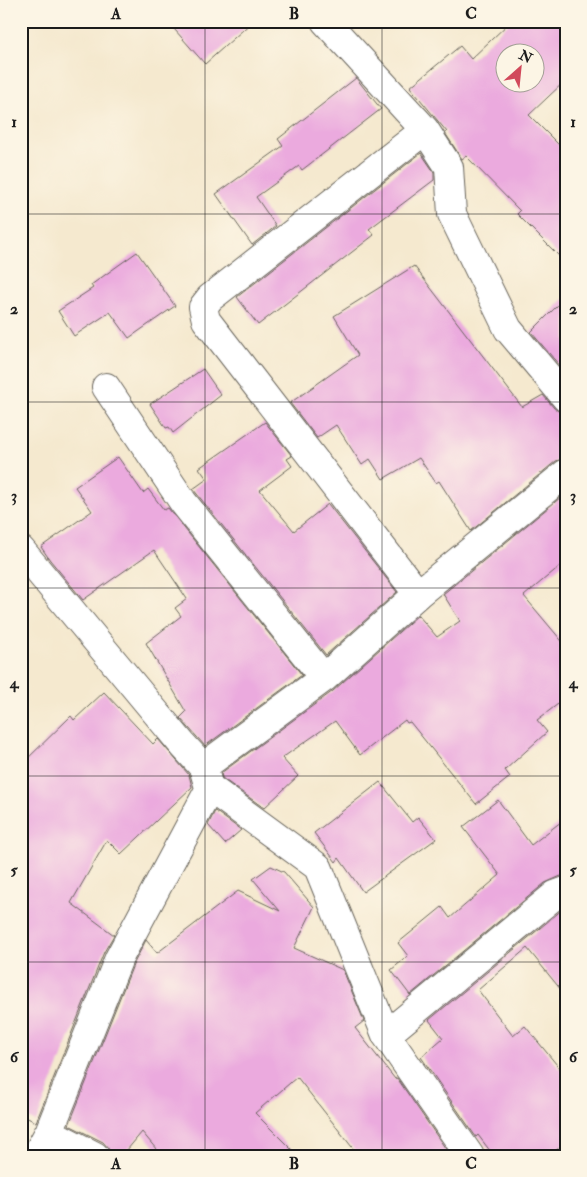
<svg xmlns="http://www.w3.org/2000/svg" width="587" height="1177" font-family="'IM FELL Double Pica',serif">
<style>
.building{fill:#ebaade;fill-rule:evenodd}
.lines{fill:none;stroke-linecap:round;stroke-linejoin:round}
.street-casing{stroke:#68645b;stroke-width:30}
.street{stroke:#fff;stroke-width:28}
.grid{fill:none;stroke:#1c1c1c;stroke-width:1;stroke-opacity:0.55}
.neatline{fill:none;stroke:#1c1c1c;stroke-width:2}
.grid-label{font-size:16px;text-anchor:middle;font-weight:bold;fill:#1c1c1c}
</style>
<rect width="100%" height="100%" fill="#fcf5e5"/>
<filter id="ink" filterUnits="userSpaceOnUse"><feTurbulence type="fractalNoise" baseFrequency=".02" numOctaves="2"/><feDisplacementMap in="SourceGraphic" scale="10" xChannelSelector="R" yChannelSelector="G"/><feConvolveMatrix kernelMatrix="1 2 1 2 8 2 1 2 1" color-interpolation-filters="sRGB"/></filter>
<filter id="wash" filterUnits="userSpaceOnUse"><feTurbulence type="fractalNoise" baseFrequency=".0096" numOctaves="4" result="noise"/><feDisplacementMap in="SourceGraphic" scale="20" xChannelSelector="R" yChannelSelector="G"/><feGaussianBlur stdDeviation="1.12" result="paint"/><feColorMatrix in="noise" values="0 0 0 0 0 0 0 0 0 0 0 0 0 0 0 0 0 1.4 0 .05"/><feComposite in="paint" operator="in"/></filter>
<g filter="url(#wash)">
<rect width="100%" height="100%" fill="#f5e9cf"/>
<g id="blocks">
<path class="building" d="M167,21H253L205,64Z
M511,21H566V80L529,115L566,152V263L517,214L520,211L466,156L462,159L445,133L447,132L410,87L460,46L471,59ZM504,52H534V82H504Z
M356,78L381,109L302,170L299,166L256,197L276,226L252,245L216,194L283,146L278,139Z
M421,153L434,172V180L369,229L374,235L258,325L237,297Z
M137,252L175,306L129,338L110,312L74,336L58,311L93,288L91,285Z
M414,266L522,407L543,395L554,408L560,412L566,413V458L556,461L471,531L439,481L436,483L419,458L383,479L370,459L362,465L336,425L317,438L290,403L358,355L334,316Z
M566,297V373L531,332Z
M203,369L221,395L173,433L169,427L166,428L150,404Z
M265,422L292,456L287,459L292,466L260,490L294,531L328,504L397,592L326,655L193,489L207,479L199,468Z
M118,457L143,493L148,489L164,510L168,508L302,675L205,746L180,718L186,712L146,643L181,616L175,608L187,599L154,550L83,600L50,560L41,547L92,511L75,487Z
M566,493V561L524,596L566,646V698L537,720L547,732L505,770L510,777L476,804L410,722L407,723L405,720L360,755L335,721L282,758L298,776L264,808L222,778L221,773L333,691L418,615L437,637L460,621L443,594Z
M104,692L153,744L158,739L189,775L192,787L121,854L107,840L71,903L114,935L104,952L36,1122L21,1115V765L71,716L74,720Z
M380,782L412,822L418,817L436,839L363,892L339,858L336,862L314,833Z
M498,800L531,845L566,818V876H561L545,883L410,995L391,970L408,956L398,943L442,907L450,918L500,875L463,827Z
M215,811L241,830L225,844L208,825Z
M271,866L284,872L314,907L294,948L343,970L364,1021L355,1028L395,1079L397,1078L450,1155L449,1156H359L297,1077L255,1113L298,1156H162L142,1132L122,1156H111L108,1148L103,1142L69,1125L133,965L146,940L157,953L238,891L280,911L253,879Z
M566,908V996L527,948L478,990L513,1036L525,1026L566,1076V1142L549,1156H494L478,1135L476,1137L421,1057L443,1038L429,1020L563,909Z"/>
</g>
</g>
<g filter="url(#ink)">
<use href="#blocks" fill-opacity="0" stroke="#68645b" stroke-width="1"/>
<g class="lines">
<g class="street-casing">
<path id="street" d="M325,21L425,130L449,167L452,214L508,329L566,398
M106,387L183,502L324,678
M21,550L182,744L203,767L208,784
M418,594L206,320L203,307L210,298L425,130
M203,767L324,678L418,594L566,473
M386,1035L555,895L566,891
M49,1132L95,1156
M36,1156L49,1132L119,958L210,788L318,867L386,1035L470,1156"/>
</g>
<use href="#street" class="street"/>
</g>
</g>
<path class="grid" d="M205,21V1156M382,21V1156M21,214H566M21,402H566M21,588H566M21,776H566M21,962H566"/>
<rect width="587" height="1177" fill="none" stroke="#fcf5e5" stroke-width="55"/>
<g transform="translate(520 68) rotate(27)"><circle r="24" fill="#fcf5e5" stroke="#a29e95"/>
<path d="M0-4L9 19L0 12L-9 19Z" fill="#d1495b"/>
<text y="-8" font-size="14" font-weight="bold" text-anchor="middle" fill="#1c1c1c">N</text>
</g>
<rect x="28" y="28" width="532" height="1122" class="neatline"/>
<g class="grid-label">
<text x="116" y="19">A</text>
<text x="294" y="19">B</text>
<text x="471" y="19">C</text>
<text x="14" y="127">1</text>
<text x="573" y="127">1</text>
<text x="14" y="314">2</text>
<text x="573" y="314">2</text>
<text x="14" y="501">3</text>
<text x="573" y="501">3</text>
<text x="14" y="688">4</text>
<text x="573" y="688">4</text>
<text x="14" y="875">5</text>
<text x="573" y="875">5</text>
<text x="14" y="1062">6</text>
<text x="573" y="1062">6</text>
<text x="116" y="1169">A</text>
<text x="294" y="1169">B</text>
<text x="471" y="1169">C</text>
</g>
</svg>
